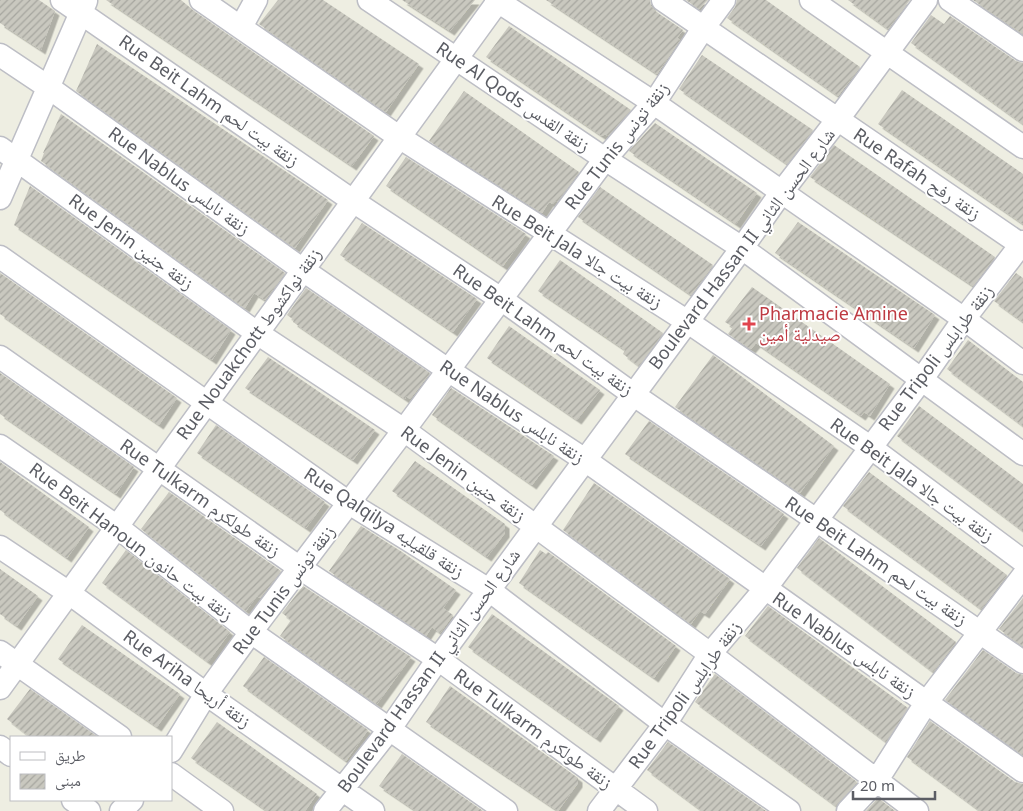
<svg xmlns="http://www.w3.org/2000/svg" width="1023" height="811" font-family="'Noto Sans','Noto Naskh Arabic',sans-serif">
<style>
.building{fill:url(#building-hatch);filter:url(#shadow)}
.lines{fill:none;stroke-linecap:round;stroke-linejoin:round}
.minor-casing{stroke:#bdbec5;stroke-width:25}
.minor{stroke:#fff;stroke-width:22}
.health-dot{fill:#e0444e;stroke:#fff;stroke-width:2}
.labels{text-anchor:middle;stroke-width:4;stroke-linejoin:round;paint-order:stroke}
.street-label{font-size:18px;fill:#5b5d64;stroke:#fff}
.health-label{font-size:18px;fill:#be3a42;stroke:#fff;text-anchor:start}
</style>
<defs>
<pattern id="building-hatch" width="6" height="6" patternUnits="userSpaceOnUse" patternTransform="scale(1.25)"><rect width="6" height="6" fill="#c9c8bf"/><path d="M-1 1l2-2M0 6l6-6M5 7l2-2" fill="none" stroke="#a6a69f"/></pattern>
<filter id="shadow"><feDropShadow dx="4.5" dy="4.5" stdDeviation="0" flood-color="#0004"/></filter>
</defs>
<rect width="100%" height="100%" fill="#eeeee2"/>
<path class="building" d="M0,0H39L55,11L41,50L0,23Z
M106,0H181L194,11L374,136L352,166Z
M278,0H323L419,64L386,112L259,24Z
M402,0H475L450,31Z
M546,0H650L651,6L655,11L683,30L677,38L680,40L657,74Z
M686,0H708L699,9Z
M737,0H766L860,67L838,96L727,18L735,7Z
M848,0H910L888,29Z
M973,0H1023V34Z
M931,15L944,24L950,16L1016,61L1023,63V124L911,43Z
M509,26L631,110L608,136L605,134L602,136L486,57Z
M97,44L328,200L295,248L76,91Z
M702,55L813,130L787,164L679,89Z
M902,90L1023,174V224L878,124Z
M464,91L579,172L557,202L555,201L553,204L549,202L542,213L429,141Z
M61,114L285,273L265,300L254,293L245,308L41,161L44,153H43Z
M655,123L757,193L736,224L629,151Z
M834,145L995,257L973,286L810,177Z
M406,157L526,234L503,266L386,186Z
M30,186L231,330L212,360L14,225Z
M600,187L713,265L691,295L578,217Z
M798,222L935,315L914,348L775,253Z
M362,223L477,299L453,332L340,255Z
M560,260L663,333L639,366L623,354L625,350L538,291Z
M0,273L177,398L159,425L0,314Z
M1016,273L1023,278V322L994,301Z
M752,287L890,384L870,416L864,412L861,416L756,343L751,349L728,334L733,327L725,322Z
M306,288L430,373L410,399L406,396L405,399L293,322L294,320L287,315Z
M509,326L600,390L577,420L487,358Z
M968,340L1023,382V426L947,369Z
M713,355L834,446L800,493L675,407Z
M268,357L375,430L353,460L245,388Z
M0,373L134,467L116,494L0,414Z
M451,388L554,456L532,485L432,415Z
M919,406L1023,484V531L897,436Z
M649,421L784,514L761,546L625,454Z
M216,425L325,502L306,528L197,453Z
M415,461L505,524V533L487,557L392,491Z
M0,462L89,527L67,558L0,510Z
M869,472L1007,575L981,609L843,506Z
M594,483L730,579L705,614L700,611L691,624L563,530Z
M169,492L281,571L260,598L257,596L246,611L141,529Z
M361,526L402,552L456,590L443,608L453,615L440,633L432,627L426,636L329,571Z
M819,538L956,642L933,672L797,568Z
M126,550L230,632L208,662L102,583Z
M540,550L546,554L548,552L676,646L654,678L519,583Z
M0,569L38,596L17,626L0,614Z
M303,586L411,657L377,704L280,636L291,620L282,613Z
M1023,598V646L999,629Z
M768,606L908,708L886,742L745,636Z
M492,614L619,706L596,738L468,647Z
M82,625L180,694L157,727L58,659Z
M983,650L1016,673L1023,675V755L945,700Z
M264,657L368,730L346,761L243,686Z
M715,674L857,782L836,806L695,702Z
M450,686L578,778V783L558,811L426,722Z
M30,689L98,737H30L7,719Z
M930,721L1015,782L1023,784V811H980L907,757Z
M217,722L317,794L305,811H267L191,758Z
M668,742L766,811H702L647,770Z
M402,754L483,811H416L379,786Z
M878,798L895,811H866Z"/>
<g class="lines">
<g class="minor-casing">
<path id="minor" d="M62,0L353,201L501,299L634,395L1023,662
M201,0L399,137L688,322L870,447L1023,561
M369,0L605,159L742,248L1023,454
M496,0L654,103L964,319L1023,363
M663,0L1023,246
M811,0L1023,147
M950,0L1023,50
M241,27L256,0
M0,55L48,87L303,270L448,370L585,460L1023,771
M0,148L257,333L404,430L710,654L917,811
M0,198L86,1
M0,257L349,503L489,590L665,724L789,811
M0,357L300,568L438,659L646,811
M0,446L116,526L251,632L506,811
M0,547L69,593L206,694L373,811
M0,652L120,737
M0,688L499,0
M0,747L11,755
M171,751L206,694L251,632L404,430L605,159L654,103L704,27L724,0
M171,774L222,811
M73,800L89,811
M121,811L132,800
M325,811L389,730L438,659L742,248L781,193L838,119L926,0
M599,811L665,724L710,654L765,589L922,379L964,319L1023,242
M848,811L877,780L926,703L1023,576"/>
</g>
<use href="#minor" class="minor"/>
</g>
<path class="health-dot" d="M746.5 316.5h5v5h5v5h-5v5h-5v-5h-5v-5h5z"/>
<g class="labels">
<g class="street-label">
<text transform="translate(513 97) rotate(34)" y="6">Rue Al Qods زنقة القدس</text>
<text transform="translate(209 101) rotate(35)" y="6">Rue Beit Lahm زنقة بيت لحم</text>
<text transform="translate(617 146) rotate(-52)" y="6">Rue Tunis زنقة تونس</text>
<text transform="translate(917 174) rotate(34)" y="6">Rue Rafah زنقة رفح</text>
<text transform="translate(179 181) rotate(36)" y="6">Rue Nablus زنقة نابلس</text>
<text transform="translate(131 242) rotate(36)" y="6">Rue Jenin زنقة جنين</text>
<text transform="translate(742 249) rotate(-53)" y="6">Boulevard Hassan II شارع الحسن الثاني</text>
<text transform="translate(577 252) rotate(32)" y="6">Rue Beit Jala زنقة بيت جالا</text>
<text transform="translate(543 330) rotate(35)" y="6">Rue Beit Lahm زنقة بيت لحم</text>
<text transform="translate(249 344) rotate(-54)" y="6">Rue Nouakchott زنقة نواكشوط</text>
<text transform="translate(936 358) rotate(-53)" y="6">Rue Tripoli زنقة طرابلس</text>
<text transform="translate(512 412) rotate(34)" y="6">Rue Nablus زنقة نابلس</text>
<text transform="translate(463 474) rotate(36)" y="6">Rue Jenin زنقة جنين</text>
<text transform="translate(912 480) rotate(36)" y="6">Rue Beit Jala زنقة بيت جالا</text>
<text transform="translate(200 498) rotate(35)" y="6">Rue Tulkarm زنقة طولكرم</text>
<text transform="translate(384 523) rotate(33)" y="6">Rue Qalqilya زنقة قلقيليه</text>
<text transform="translate(131 542) rotate(37)" y="6">Rue Beit Hanoun زنقة بيت حانون</text>
<text transform="translate(876 561) rotate(34)" y="6">Rue Beit Lahm زنقة بيت لحم</text>
<text transform="translate(284 590) rotate(-53)" y="6">Rue Tunis زنقة تونس</text>
<text transform="translate(844 645) rotate(35)" y="6">Rue Nablus زنقة نابلس</text>
<text transform="translate(429 671) rotate(-54)" y="6">Boulevard Hassan II شارع الحسن الثاني</text>
<text transform="translate(187 679) rotate(36)" y="6">Rue Ariha زنقة أريحا</text>
<text transform="translate(685 695) rotate(-54)" y="6">Rue Tripoli زنقة طرابلس</text>
<text transform="translate(533 729) rotate(36)" y="6">Rue Tulkarm زنقة طولكرم</text>
</g>
<g class="health-label">
<text x="759" y="320">Pharmacie Amine<tspan x="759" dy="21">صيدلية أمين</tspan></text>
</g>
</g>
<rect x="10" y="736" width="162" height="65" fill="#ffffff" stroke="#bdbec1"/>
<rect x="20" y="752" width="25" height="8" fill="#ffffff" stroke="#bdbec1"/>
<text x="55" y="761" font-size="15" fill="#5b5d64">طريق</text>
<rect x="20" y="774" width="25" height="15" fill="url(#building-hatch)" stroke="#bdbec1"/>
<text x="55" y="786" font-size="15" fill="#5b5d64">مبنى</text>
<path d="M853 791v8h82v-8" fill="none" stroke="#5b5d64" stroke-width="2.5"/>
<text x="860" y="791" font-size="15" fill="#5b5d64" stroke="#ffffff" stroke-width="4" paint-order="stroke">20 m</text>
</svg>
